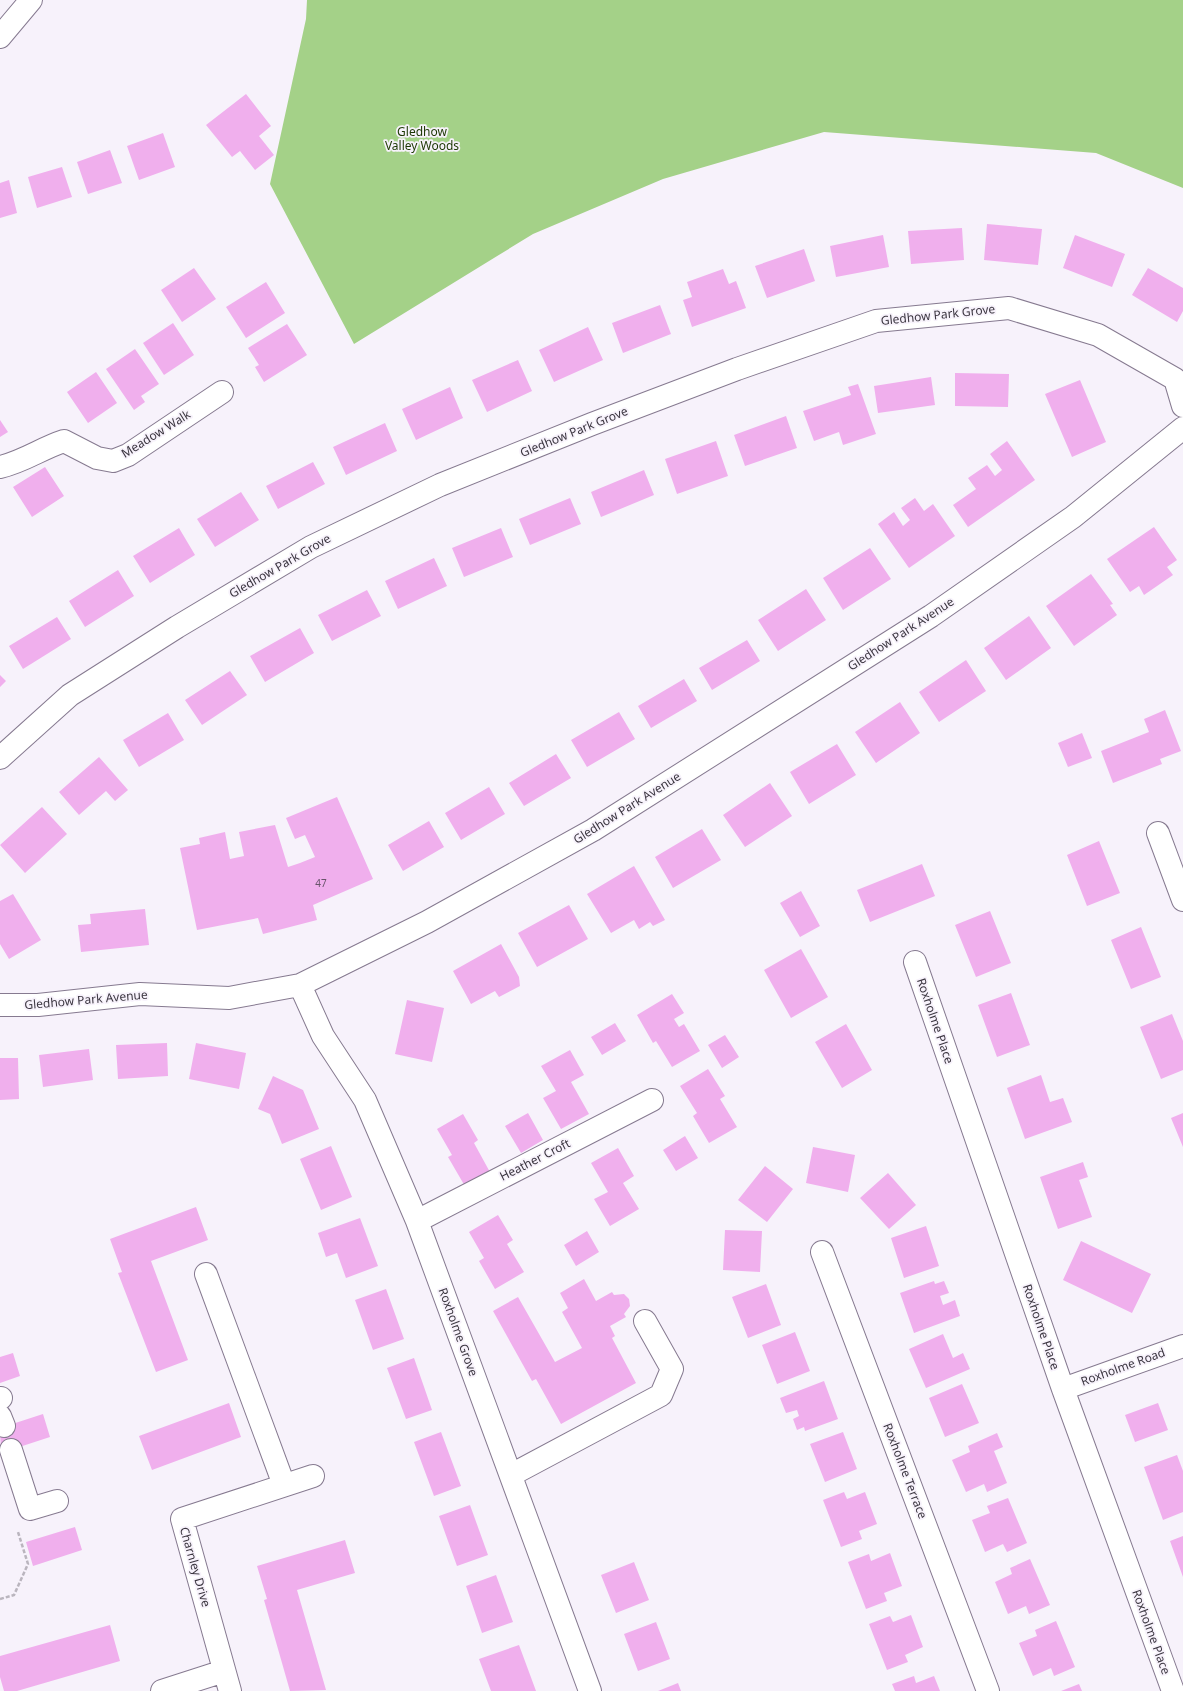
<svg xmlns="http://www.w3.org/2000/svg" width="1183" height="1691" font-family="'Noto Sans',sans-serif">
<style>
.forest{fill:#a4d188}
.building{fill:#f0afed}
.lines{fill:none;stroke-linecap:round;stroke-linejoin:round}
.minor-casing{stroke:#867a90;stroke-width:24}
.path{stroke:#bab5be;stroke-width:2.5;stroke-dasharray:4 2;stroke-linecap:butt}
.minor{stroke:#fff;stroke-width:22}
.labels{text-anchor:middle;stroke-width:3.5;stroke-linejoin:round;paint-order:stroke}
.number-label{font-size:10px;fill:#68546b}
.park-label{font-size:12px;fill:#1c3803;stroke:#f7f2fb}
.street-label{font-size:12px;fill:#3b3640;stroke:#f7f2fb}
</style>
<rect width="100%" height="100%" fill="#f7f2fb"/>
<path class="forest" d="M307,0H1183V188L1096,153L824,132L663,179L533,234L354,344L270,184L306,19Z"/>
<path class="building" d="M246,94L271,126L259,136L274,155L255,170L240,151L232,157L206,125Z
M163,133L175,167L139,180L127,146Z
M110,150L122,183L88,194L77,162Z
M62,167L72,197L37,208L28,177Z
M9,180L17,213L0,218V183Z
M987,224L1042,229L1038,265L984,260Z
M962,228L964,260L911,264L908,231Z
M883,235L889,267L836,277L830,246Z
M1075,235L1125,254L1112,287L1063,268Z
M804,249L815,281L767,298L755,266Z
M194,268L216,299L182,322L161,290Z
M1148,268L1183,288V311L1177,322L1132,295Z
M723,269L729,284L736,281L746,308L692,327L683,300L692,297L687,282Z
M266,282L285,313L246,338L226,307Z
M660,305L671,334L623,353L612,323Z
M173,323L194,355L164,375L143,343Z
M287,324L307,355L264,382L255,367L259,365L248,348Z
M588,327L603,360L554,382L539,350Z
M135,349L159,384L141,396L145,402L134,410L106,369Z
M518,360L532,391L487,412L472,380Z
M96,372L117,403L88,423L67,392Z
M955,373L1009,374L1008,407L955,406Z
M931,377L935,405L878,413L874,386Z
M1080,380L1106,442L1072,457L1045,394Z
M858,384L876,434L843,445L839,432L814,441L803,411L851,395L848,387Z
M450,387L463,418L416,440L402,409Z
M786,416L797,448L745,466L734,435Z
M0,420L8,432L0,437Z
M385,423L397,451L346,475L333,447Z
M716,441L728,476L677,494L665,459Z
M1007,441L1035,480L968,527L953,505L976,489L968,478L987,465L995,476L1002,470L990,454Z
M313,462L325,484L278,509L266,486Z
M45,467L64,496L32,517L13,487Z
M644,470L654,495L601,517L591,492Z
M241,492L259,520L215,547L197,519Z
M570,498L581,524L530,545L519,519Z
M915,498L924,511L933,504L955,536L909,568L878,524L894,512L903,526L910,520L901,508Z
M1154,527L1177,560L1167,567L1173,575L1144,595L1139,586L1130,592L1107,559Z
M179,528L195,555L150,583L133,556Z
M501,528L513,557L464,577L452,548Z
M870,548L891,579L843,610L823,578Z
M434,558L447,586L398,609L385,581Z
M118,570L134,596L85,627L69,601Z
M1091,574L1113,604L1110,605L1117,615L1074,646L1046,606Z
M806,589L826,620L778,651L758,620Z
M367,590L381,616L332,641L318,615Z
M1029,616L1051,648L1006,680L984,648Z
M57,617L71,639L23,669L9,646Z
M300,628L314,653L265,682L250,656Z
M747,640L760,661L712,690L699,668Z
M966,660L986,691L939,722L919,692Z
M230,671L247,695L202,725L185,700Z
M0,675L6,681L0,687Z
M684,679L697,701L651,728L638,706Z
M900,702L920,733L876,763L855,732Z
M1165,710L1181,751L1160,759L1162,764L1113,783L1101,751L1149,732L1144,719Z
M619,712L635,739L587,767L571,740Z
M168,713L184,740L139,767L123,740Z
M1082,733L1092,758L1068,767L1058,743Z
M837,744L856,775L809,804L790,772Z
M556,754L571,778L524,806L509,783Z
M99,757L128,790L115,801L106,791L79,815L59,792Z
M770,783L792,816L745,847L723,815Z
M489,787L505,814L461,840L445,813Z
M337,797L373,879L313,905L317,920L263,934L258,918L197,930L180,848L200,844L199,838L225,832L230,859L244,856L239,832L275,825L288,867L300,863L315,857L305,835L295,839L286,818Z
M42,807L67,834L25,873L0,845Z
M429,821L444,847L403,871L388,845Z
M702,829L721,860L673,888L655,857Z
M1099,841L1120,893L1087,906L1067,855Z
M922,864L935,896L870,922L857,890Z
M634,866L665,920L653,926L650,922L639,929L634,920L611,933L587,894Z
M801,891L820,926L800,937L780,903Z
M13,894L41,940L9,959L0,944V901Z
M569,905L588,939L537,967L518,933Z
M145,909L149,945L81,952L78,925L91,924L90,914Z
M990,911L1011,963L976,977L955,925Z
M1141,927L1161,977L1131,989L1111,940Z
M501,944L519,977L520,986L499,997L495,991L471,1004L453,971Z
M801,949L828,997L791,1018L764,970Z
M1011,993L1030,1045L997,1057L978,1005Z
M672,994L684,1013L674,1019L679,1027L684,1024L700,1051L672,1067L656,1041L653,1043L637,1015Z
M407,1000L444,1008L432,1062L395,1054Z
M1172,1014L1183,1041V1070L1161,1079L1140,1027Z
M615,1023L626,1041L602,1055L591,1037Z
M846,1024L872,1070L842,1088L815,1042Z
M725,1035L739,1057L722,1068L708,1045Z
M167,1043L168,1076L118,1079L116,1045Z
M196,1043L246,1053L239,1089L189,1079Z
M89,1049L93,1080L43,1087L39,1055Z
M570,1050L584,1075L571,1082L589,1114L561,1129L543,1098L556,1091L541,1066Z
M0,1058H18L19,1099L0,1100Z
M708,1069L725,1096L720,1099L737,1127L709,1143L693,1116L697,1113L680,1086Z
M1041,1075L1050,1102L1063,1098L1072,1122L1025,1139L1007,1088Z
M273,1076L303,1090L319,1129L282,1144L270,1114L258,1109Z
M528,1113L543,1140L521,1153L505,1126Z
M1183,1113V1147L1171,1118Z
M463,1114L478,1140L474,1143L491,1174L466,1188L448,1157L452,1155L437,1129Z
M685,1136L698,1158L676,1171L663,1150Z
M331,1146L352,1197L321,1210L300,1159Z
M813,1147L855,1155L848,1192L806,1183Z
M618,1148L634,1176L623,1183L639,1209L610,1226L594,1199L608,1192L591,1163Z
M1083,1162L1088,1177L1079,1180L1092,1217L1058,1229L1040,1177Z
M765,1166L793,1189L767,1222L738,1200Z
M888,1173L916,1205L889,1229L860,1198Z
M196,1207L208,1240L151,1261L188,1360L156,1372L118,1273L122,1272L110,1239Z
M498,1215L513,1240L507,1244L524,1272L495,1289L479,1261L484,1258L469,1232Z
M360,1218L378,1266L346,1278L337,1253L326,1257L318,1233Z
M926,1226L939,1266L904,1278L891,1238Z
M725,1230L762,1231L760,1272L723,1270Z
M587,1231L599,1252L576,1266L564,1245Z
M1081,1241L1151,1274L1132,1313L1063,1280Z
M584,1279L596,1301L612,1292L614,1295L624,1294L629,1299L630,1306L624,1314L626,1317L610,1326L615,1336L612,1338L636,1383L561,1424L536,1379L532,1381L493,1311L518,1297L555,1362L582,1348L562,1312L568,1308L560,1293Z
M934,1281L935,1284L944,1281L949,1293L940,1296L943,1305L955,1300L960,1316L914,1333L900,1293Z
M766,1284L781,1325L748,1338L732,1297Z
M386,1289L404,1339L373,1350L355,1300Z
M795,1332L810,1371L777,1384L762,1345Z
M943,1334L953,1358L963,1353L970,1369L926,1388L909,1349Z
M13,1353L20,1376L0,1383V1357Z
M414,1358L432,1410L406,1419L387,1368Z
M824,1381L838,1419L805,1431L804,1427L797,1430L793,1419L799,1416L797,1410L786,1413L780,1398Z
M962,1384L979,1423L945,1437L929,1398Z
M229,1403L241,1437L152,1470L139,1436Z
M1158,1403L1168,1430L1135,1442L1125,1415Z
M43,1414L50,1437L1,1453L0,1428Z
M441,1432L461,1486L434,1496L414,1442Z
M843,1432L857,1469L825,1482L810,1444Z
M997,1433L1003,1447L994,1451L1007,1483L987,1492L984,1484L966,1492L952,1460L970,1452L968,1446Z
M1177,1455L1183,1471V1512L1163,1520L1144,1467Z
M844,1492L847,1499L865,1492L877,1524L859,1531L862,1539L841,1547L823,1500Z
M1008,1498L1027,1543L1007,1552L1003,1544L985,1552L972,1520L990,1513L987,1506Z
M470,1505L488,1555L457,1566L439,1516Z
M75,1527L82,1550L33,1566L26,1542Z
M1183,1536V1577L1170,1541Z
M345,1540L355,1573L297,1590L326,1690L290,1691L264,1600L267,1599L257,1566Z
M890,1553L902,1586L884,1593L887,1601L866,1609L848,1562L869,1554L871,1561Z
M1030,1559L1050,1605L1029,1614L1026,1606L1008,1614L995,1582L1012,1574L1010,1568Z
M634,1562L649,1600L616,1613L601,1575Z
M496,1575L513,1622L482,1633L466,1586Z
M911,1615L923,1647L905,1655L908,1662L887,1670L869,1624L890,1616L893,1622Z
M1056,1621L1075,1667L1054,1676L1051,1668L1033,1676L1019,1643L1037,1636L1035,1630Z
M656,1622L670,1659L638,1671L624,1634Z
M110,1625L120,1661L17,1691H4L0,1677V1656Z
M519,1645L536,1691H491L479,1659Z
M914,1676L916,1683L934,1676L940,1691H895L892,1684Z
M678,1683L681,1691H658Z
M1079,1684L1082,1691H1061Z"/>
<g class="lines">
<g class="minor-casing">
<path id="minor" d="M0,37L31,0
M0,467C23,462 42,448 64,441L97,458L113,461L128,455L222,392
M0,758L70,695L177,627L311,547L440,485L592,424L737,369L876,321L1009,308L1098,335L1175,379L1183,406
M1158,833L1183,900
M915,962L1063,1389L1173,1691
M300,985L323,1036L365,1100L417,1221L590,1691
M0,1005H38L140,994L229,998L300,985L427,922L593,830L931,616L1073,517L1183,428
M417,1221L652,1100
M822,1252L988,1691
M206,1274L284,1485
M1063,1389L1183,1346
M0,1398H1
M0,1416L4,1426
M11,1450L30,1509L57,1501
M511,1475L661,1395L672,1369L645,1321
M162,1691L224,1671
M230,1691L182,1519L313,1476"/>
</g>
<path class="path" d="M0,1599L14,1595L28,1564L18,1532"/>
<use href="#minor" class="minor"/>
</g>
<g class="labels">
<g class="number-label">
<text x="321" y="887">47</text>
</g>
<g class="park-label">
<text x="422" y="136">Gledhow<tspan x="422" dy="14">Valley Woods</tspan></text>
</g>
<g class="street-label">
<text transform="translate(938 315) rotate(-6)" y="4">Gledhow Park Grove</text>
<text transform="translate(574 432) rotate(-22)" y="4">Gledhow Park Grove</text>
<text transform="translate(156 434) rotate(-32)" y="4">Meadow Walk</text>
<text transform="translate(280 566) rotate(-30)" y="4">Gledhow Park Grove</text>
<text transform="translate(901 634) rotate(-33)" y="4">Gledhow Park Avenue</text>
<text transform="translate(627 808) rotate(-32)" y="4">Gledhow Park Avenue</text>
<text transform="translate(86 1000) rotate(-5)" y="4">Gledhow Park Avenue</text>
<text transform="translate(935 1021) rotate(71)" y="4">Roxholme Place</text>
<text transform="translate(535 1160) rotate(-27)" y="4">Heather Croft</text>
<text transform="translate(1041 1327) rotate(71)" y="4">Roxholme Place</text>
<text transform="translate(458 1332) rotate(70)" y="4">Roxholme Grove</text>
<text transform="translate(1123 1367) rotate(-20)" y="4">Roxholme Road</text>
<text transform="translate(905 1471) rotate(69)" y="4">Roxholme Terrace</text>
<text transform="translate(195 1567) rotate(74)" y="4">Charnley Drive</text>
<text transform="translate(1151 1632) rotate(70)" y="4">Roxholme Place</text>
</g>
</g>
</svg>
